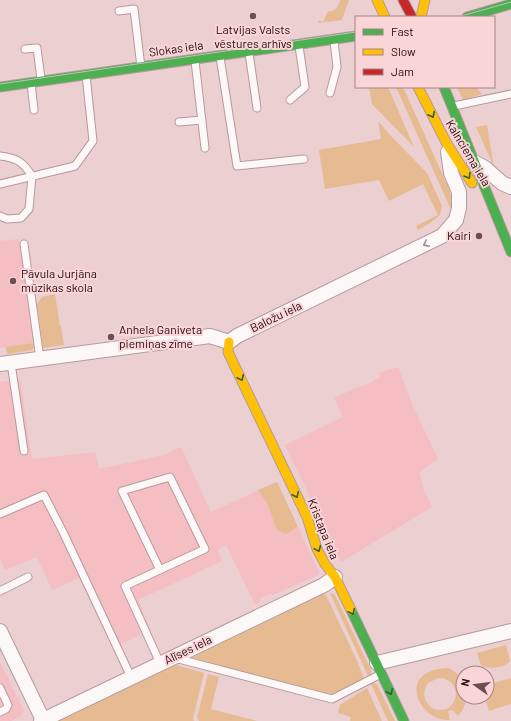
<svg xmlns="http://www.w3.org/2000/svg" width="511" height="721" font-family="Barlow,sans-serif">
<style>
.built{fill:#f4bec3}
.green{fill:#e6bb92;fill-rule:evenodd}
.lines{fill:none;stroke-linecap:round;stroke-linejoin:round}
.lane-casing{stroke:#b59a9d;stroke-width:9}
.street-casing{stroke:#b59a9d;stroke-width:16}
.fast-casing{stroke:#b59a9d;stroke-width:11}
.slow-casing{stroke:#b59a9d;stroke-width:11}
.jam-casing{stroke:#b59a9d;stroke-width:11}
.lane{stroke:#fcf8f8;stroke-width:7}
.street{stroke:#fcf8f8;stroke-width:14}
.fast{stroke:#4caf50;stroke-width:9}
.slow{stroke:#ffc107;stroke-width:9}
.jam{stroke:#c62828;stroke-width:9}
.tram{stroke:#c6bfbf;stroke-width:1}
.oneway{stroke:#3a5c30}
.oneway2{stroke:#9d8d8f}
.poi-dot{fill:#6c4f53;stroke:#f9d5d8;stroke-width:1.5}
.labels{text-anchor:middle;stroke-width:4;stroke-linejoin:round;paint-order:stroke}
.poi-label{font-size:12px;fill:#280a0f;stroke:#f9d5d8;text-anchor:start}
.street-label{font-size:12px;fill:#280a0f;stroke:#f9d5d8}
</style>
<rect width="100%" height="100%" fill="#ebcfd1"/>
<path class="built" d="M19,239L31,321L30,323L33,343L0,348V241Z
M398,367L412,404L438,459L420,472L423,488L432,507L341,562L285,445L343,417L334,398L356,388L366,385L380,377L379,373Z
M20,379L32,459L95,452L99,469L164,455L181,447L211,512L277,482L320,574L273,595L270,594L261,598L259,603L255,605L226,545L217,550L222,561L138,600L151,631L144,635L141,634L113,648L79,578L52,590L37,557L5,570L0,559V382Z
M0,662L24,711L21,716L11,721H0Z"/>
<path class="green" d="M340,0H349L342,20L318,23L319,20L323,22L328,11C335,13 339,6 340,0Z
M369,87H388L414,147L372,104Z
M396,87H403L450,191L452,202V212Z
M457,87H476L482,94L463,100Z
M378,121L392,137L427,173L442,206L440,215L430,223L418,230L416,226L438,215L423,184L389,201L379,180L325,189L319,150L381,139Z
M487,125L494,167L476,127Z
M55,294L60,326H61L64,345L43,348L37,304L42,297Z
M33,343L34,347L32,350L8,354L6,352V347Z
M277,482L298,527L286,534L277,530L268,505L258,490Z
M330,593L335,595L371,670V675L368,676Z
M323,594L326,595L358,663L364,679L332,696L195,661L192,658L200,653Z
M506,645L510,661C504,668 489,670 481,665L477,653Z
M173,664L204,673L193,719L194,721H57Z
M448,668C463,675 463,682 463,697H466C466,705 463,710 458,716L452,710L448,711L450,720C421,721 403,683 429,672C435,669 442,668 448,668ZM438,678C462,677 461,711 439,710C433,710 429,706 426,701C423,695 424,689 428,683Z
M208,674L219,677L211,709L257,721H199L197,718Z
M511,678V704L489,711L485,697H487V685Z
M374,683L377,684L395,721H388L371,684Z
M367,688L382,721H350L351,717L338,713L340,705Z"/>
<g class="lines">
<g class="lane-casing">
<path id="lane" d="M119,11L134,9L141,67
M25,49L37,48L41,79
M249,53L257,108
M220,57L237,166L304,159
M195,61L205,148
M31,83L34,110
M330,93L337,67L334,41
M290,100L305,87L299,46
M454,106L511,94
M179,122L202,120
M0,156C17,158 23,162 32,176L29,209L21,218L7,219L0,216
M0,184L75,166L93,141L86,75
M24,244L40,359
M11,363L24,451
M0,514L44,495L63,532L131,677
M160,570L122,491L170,477L205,549L125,586L160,663
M0,591L28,577
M175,658L332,699L381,674
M0,688L8,705L6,709L0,712"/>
</g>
<g class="street-casing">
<path id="street" d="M474,162L485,168L502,183L511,187
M0,364L210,336L229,342L237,336L442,236L456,220L459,208V192L451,173L448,152
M0,631L43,720
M377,663L511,631
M41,721L324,585L335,577"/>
</g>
<g class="fast-casing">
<path id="fast" d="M467,17L511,4
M0,87L356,36
M444,87L511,252
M351,610L404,721"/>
</g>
<g class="slow-casing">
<path id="slow" d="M377,0L385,17
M421,17L425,0
M418,87L447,144L472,183
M229,342L228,352L307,517L317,549L325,564L335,577L351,610"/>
</g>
<g class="jam-casing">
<path id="jam" d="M403,0L412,17"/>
</g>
<use href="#lane" class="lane"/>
<use href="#street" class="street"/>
<use href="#fast" class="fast"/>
<use href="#slow" class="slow"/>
<use href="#jam" class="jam"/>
<path class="tram" d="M458,17L511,2
M0,84L356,32"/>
</g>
<defs><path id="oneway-chevron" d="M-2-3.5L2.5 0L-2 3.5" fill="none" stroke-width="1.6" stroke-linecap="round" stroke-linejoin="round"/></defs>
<g class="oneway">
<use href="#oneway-chevron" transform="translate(432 115) rotate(63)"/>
<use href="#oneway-chevron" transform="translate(468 176) rotate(59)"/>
<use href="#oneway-chevron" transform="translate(241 378) rotate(65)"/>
<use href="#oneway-chevron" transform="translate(296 495) rotate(64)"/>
<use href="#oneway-chevron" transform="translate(318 549) rotate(66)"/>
<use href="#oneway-chevron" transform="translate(352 612) rotate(64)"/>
<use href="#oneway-chevron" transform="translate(390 692) rotate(65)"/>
</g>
<use class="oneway2" href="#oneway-chevron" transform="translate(426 244) rotate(154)"/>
<g class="poi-dot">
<circle cx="253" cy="16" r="4"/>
<circle cx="479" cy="236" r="4"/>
<circle cx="13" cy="281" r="4"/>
<circle cx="111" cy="337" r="4"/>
</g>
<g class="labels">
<g class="poi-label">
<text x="253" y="34" text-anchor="middle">Latvijas Valsts<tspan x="253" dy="14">vēstures arhīvs</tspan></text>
<text x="471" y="240" text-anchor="end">Kairi</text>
<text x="21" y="278">Pāvula Jurjāna<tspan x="21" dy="14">mūzikas skola</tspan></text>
<text x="119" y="334">Anhela Ganiveta<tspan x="119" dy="14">piemiņas zīme</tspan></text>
</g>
<g class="street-label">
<text transform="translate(176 49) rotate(-8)" y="4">Slokas iela</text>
<text transform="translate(468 153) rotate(59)" y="4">Kalnciema iela</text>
<text transform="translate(276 317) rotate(-26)" y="4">Baložu iela</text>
<text transform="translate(323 529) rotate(68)" y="4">Kristapa iela</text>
<text transform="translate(188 650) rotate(-26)" y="4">Alīses iela</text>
</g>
</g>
<rect x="355" y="16" width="140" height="72" fill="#f9d5d8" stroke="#a58488"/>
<rect x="363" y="29" width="20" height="6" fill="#4caf50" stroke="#a58488"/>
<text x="391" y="36" font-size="12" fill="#280a0f">Fast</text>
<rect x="363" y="49" width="20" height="6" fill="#ffc107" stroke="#a58488"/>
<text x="391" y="56" font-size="12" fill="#280a0f">Slow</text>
<rect x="363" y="69" width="20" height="6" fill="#c62828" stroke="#a58488"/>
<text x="391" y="76" font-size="12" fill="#280a0f">Jam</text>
<g transform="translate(475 685) rotate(284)"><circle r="19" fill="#f9d5d8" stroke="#a58488"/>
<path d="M0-3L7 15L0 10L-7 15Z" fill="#6c4f53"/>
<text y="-6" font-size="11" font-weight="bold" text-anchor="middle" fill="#280a0f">N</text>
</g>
</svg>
